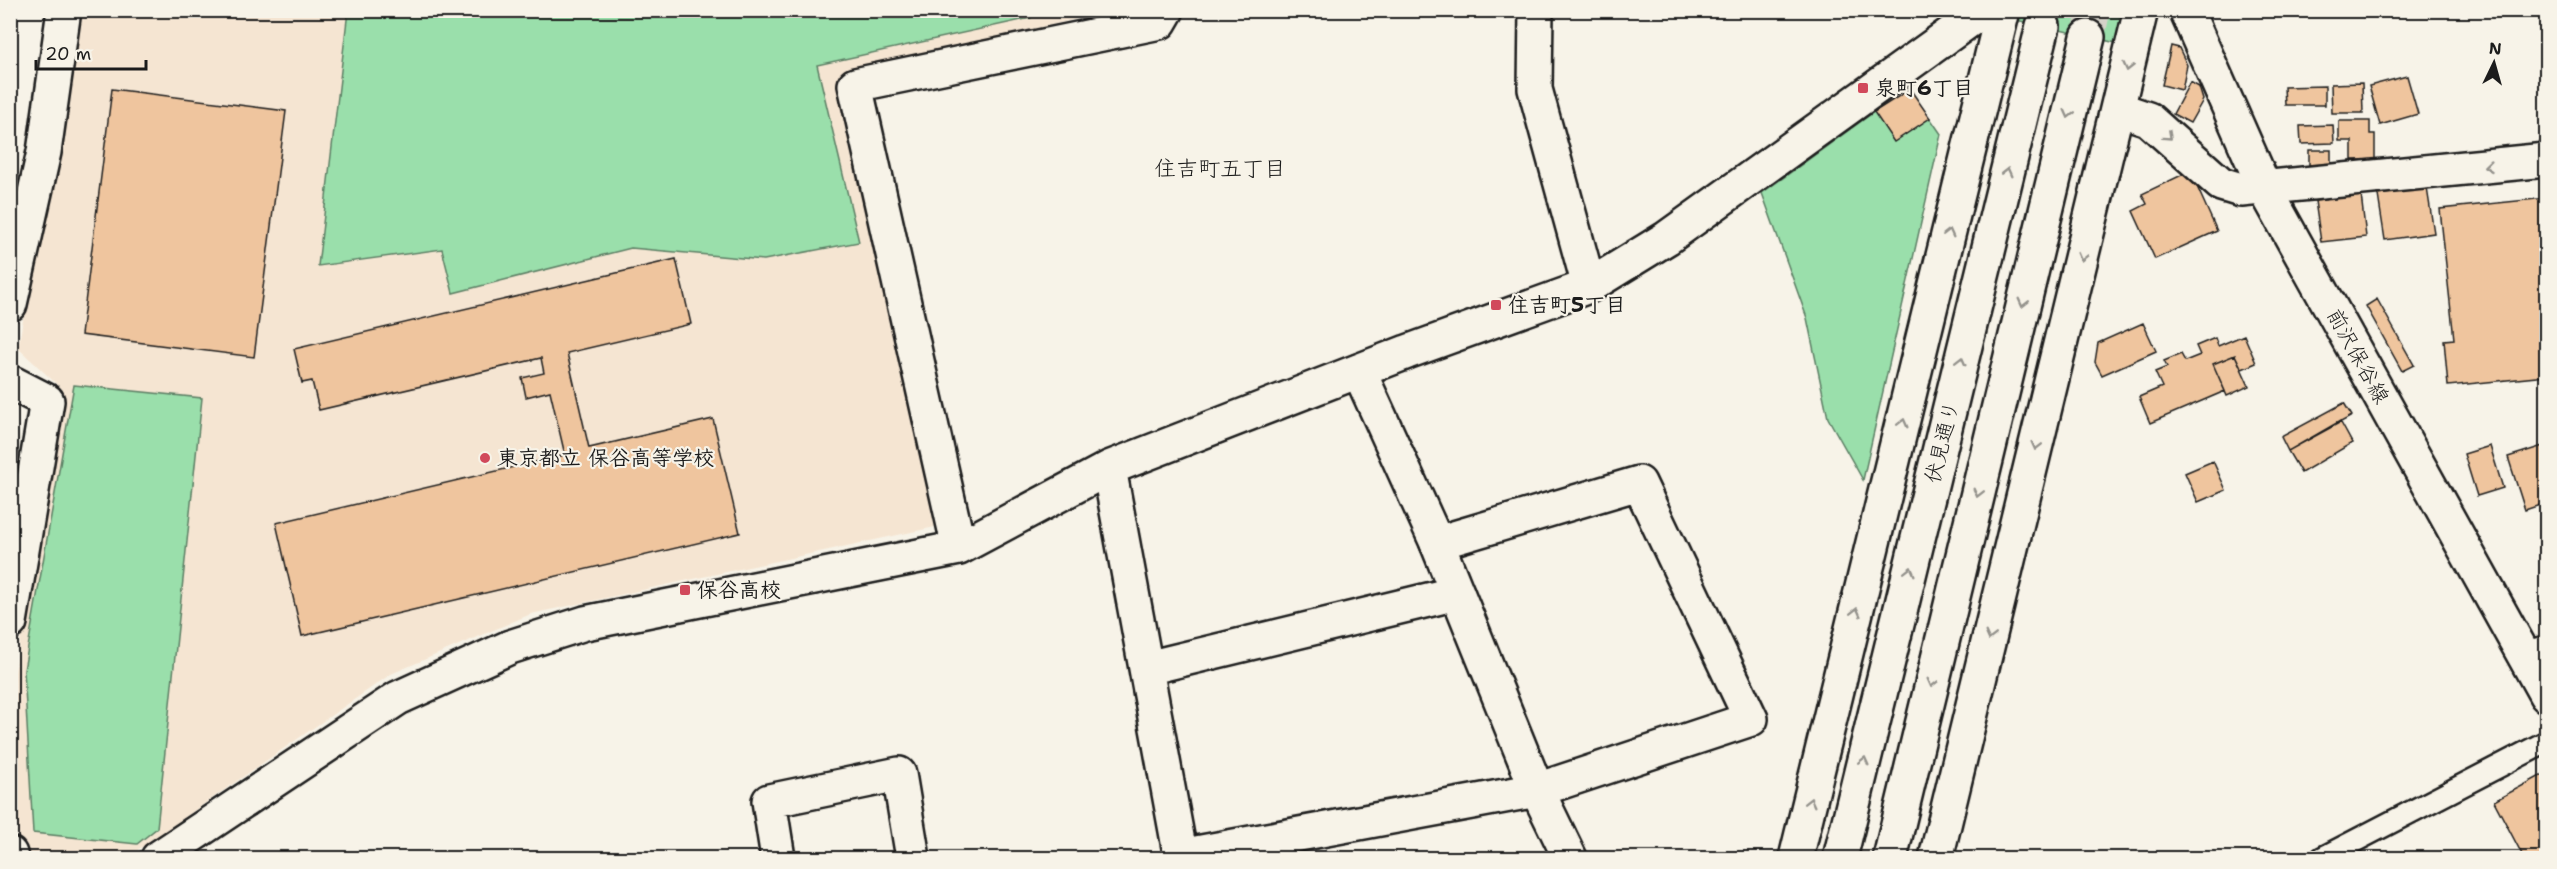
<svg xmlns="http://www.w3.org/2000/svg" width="2557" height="869" font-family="'Shantell Sans','Klee One',sans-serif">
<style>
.built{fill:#f5e5d2}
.green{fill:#9adfab;stroke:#5b7e64;stroke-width:1.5}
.building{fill:#efc59e;stroke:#1c1c1c;stroke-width:1.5}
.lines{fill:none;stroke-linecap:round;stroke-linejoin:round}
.secondary-tunnel{stroke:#d6d3c9;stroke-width:33;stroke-dasharray:33 16;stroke-linecap:butt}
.lane-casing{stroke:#1c1c1c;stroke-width:26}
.street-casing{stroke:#1c1c1c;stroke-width:38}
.secondary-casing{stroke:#1c1c1c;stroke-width:38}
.lane{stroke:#f7f3e8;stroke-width:21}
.street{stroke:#f7f3e8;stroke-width:33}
.secondary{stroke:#f7f3e8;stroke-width:33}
.oneway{stroke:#94928c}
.poi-dot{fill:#d1495b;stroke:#f7f3e8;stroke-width:2}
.labels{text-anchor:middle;stroke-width:4.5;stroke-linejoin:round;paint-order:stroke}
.poi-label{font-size:21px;font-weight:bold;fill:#1c1c1c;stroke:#f7f3e8;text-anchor:start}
.street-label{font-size:21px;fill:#1c1c1c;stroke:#f7f3e8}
.neighbourhood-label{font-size:22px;fill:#1c1c1c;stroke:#f7f3e8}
</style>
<rect width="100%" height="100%" fill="#f7f3e8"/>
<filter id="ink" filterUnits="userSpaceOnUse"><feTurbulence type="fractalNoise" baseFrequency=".0167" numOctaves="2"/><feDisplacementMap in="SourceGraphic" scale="12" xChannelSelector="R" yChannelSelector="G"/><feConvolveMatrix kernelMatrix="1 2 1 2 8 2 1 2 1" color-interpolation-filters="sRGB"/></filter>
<g filter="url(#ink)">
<path class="built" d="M79,11H1111L840,74L935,527L531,614L391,674L126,858H18L15,672L62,389L18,348Z"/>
<path class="green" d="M348,11V10L1032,11L1031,18L817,65L859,242L764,260L631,248L453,293L442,249L318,266Z
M2019,11H2120L2124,26L2121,44L2016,20Z
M1874,112L1930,118L1941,134L1863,480L1828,418L1807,318L1762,193Z
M74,385L202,398L157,828L137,844L33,833L24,670Z"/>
<path class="building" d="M2171,46L2179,48L2187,65L2182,90L2162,85Z
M2407,76L2418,114L2380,125L2369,86Z
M2190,82L2199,87L2203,100L2190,123L2173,114Z
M2362,83L2363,113H2332L2331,84Z
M2325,86V105H2285L2284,87Z
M112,89L286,111L254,357L81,335Z
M1910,89L1930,118L1894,142L1874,112Z
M2339,121H2370V134H2375V160H2352V141H2339Z
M2333,125L2334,143L2301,144L2300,126Z
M2309,150H2331V164L2309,165Z
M2190,171L2217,231L2155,259L2133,211L2147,204L2142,194Z
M2427,188L2434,233L2385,240L2378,195Z
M2361,195L2366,237L2321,242L2315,201Z
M2546,198V376L2448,386L2444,340L2454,339L2440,209Z
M676,259L691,324L567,353L589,448L713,419L740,533L302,636L276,523L565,455L550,391L526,397L522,378L544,373L541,358L319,410L312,381L302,383L294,349Z
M2377,299L2414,365L2402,371L2366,306Z
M2143,323L2156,351L2102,375L2095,362L2098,343Z
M2244,335L2256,363L2242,369L2235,355L2213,364L2225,391L2150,423L2139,397L2162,387L2155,372L2167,367L2164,361L2181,354L2185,361L2200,355L2196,346L2215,338L2218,346Z
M2235,355L2249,386L2227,396L2213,364Z
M2344,403L2352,416L2288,451L2281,437Z
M2340,421L2352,443L2301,473L2288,451Z
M2546,445V503L2525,510L2508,457Z
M2490,446L2503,488L2477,496L2464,454Z
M2213,461L2226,490L2198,502L2185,473Z
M2546,773V858H2524L2494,801Z"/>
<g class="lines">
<path class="secondary-tunnel" d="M2088,37L2094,10"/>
<g class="lane-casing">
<path id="lane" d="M2523,652L2546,647
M2322,858L2546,742"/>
</g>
<g class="street-casing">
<path id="street" d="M1536,10L1535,89L1589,286
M2118,109L2148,119L2221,184L2241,190L2546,160
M10,304L44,152L64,10
M10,382L47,401L10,622
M1109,468L1181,858
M959,548L855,85L1160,22L1167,10
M1147,668L1457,593
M10,854L11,858
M1180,856L1537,790L1751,719L1639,483L1437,543
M158,858L398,698L510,647L585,623L959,548L1109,468L1407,352L1589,286L1667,238L1978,14L1998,10
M778,858L769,801L899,774L913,858"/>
</g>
<g class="secondary-casing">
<path id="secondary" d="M2186,10L2265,189L2546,695
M1359,371L1437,543L1537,790L1570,858
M1796,858L2003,10
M1840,858L2043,26
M1890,858L2088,37
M1936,858L2141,10"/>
</g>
<use href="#lane" class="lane"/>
<use href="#street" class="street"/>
<use href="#secondary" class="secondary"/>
</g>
<defs><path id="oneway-chevron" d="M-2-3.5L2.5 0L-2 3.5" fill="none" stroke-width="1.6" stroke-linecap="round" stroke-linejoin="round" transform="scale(1.5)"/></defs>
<g class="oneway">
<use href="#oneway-chevron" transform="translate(2128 67) rotate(103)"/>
<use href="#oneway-chevron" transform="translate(2069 114) rotate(104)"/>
<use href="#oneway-chevron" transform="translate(2168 136) rotate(42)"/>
<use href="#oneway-chevron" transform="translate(2488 166) rotate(174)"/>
<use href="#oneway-chevron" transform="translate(2007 172) rotate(-76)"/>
<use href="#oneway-chevron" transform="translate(1949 233) rotate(-76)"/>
<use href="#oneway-chevron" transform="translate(2082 257) rotate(104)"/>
<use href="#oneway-chevron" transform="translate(2023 303) rotate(104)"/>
<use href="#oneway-chevron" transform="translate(1961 361) rotate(-76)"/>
<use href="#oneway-chevron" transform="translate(1903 423) rotate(-76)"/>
<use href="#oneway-chevron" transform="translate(2036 446) rotate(104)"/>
<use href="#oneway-chevron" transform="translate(1978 493) rotate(104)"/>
<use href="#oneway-chevron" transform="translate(1910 571) rotate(-76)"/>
<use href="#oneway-chevron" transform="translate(1856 612) rotate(-76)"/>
<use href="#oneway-chevron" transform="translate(1990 636) rotate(104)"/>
<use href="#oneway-chevron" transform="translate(1932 683) rotate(104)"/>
<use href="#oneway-chevron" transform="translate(1864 761) rotate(-76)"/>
<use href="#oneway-chevron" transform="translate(1810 802) rotate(-76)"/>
</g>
</g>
<g class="poi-dot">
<rect x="1857" y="82" width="12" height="12" rx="3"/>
<rect x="1490" y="299" width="12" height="12" rx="3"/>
<circle cx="485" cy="458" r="6"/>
<rect x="679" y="584" width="12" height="12" rx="3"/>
</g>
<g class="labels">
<g class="poi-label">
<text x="1875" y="95">泉町6丁目</text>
<text x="1508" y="312">住吉町5丁目</text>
<text x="497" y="465">東京都立 保谷高等学校</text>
<text x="697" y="597">保谷高校</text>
</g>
<g class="street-label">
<text transform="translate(2358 356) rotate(61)" y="7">前沢保谷線</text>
<text transform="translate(1942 442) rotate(-76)" y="7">伏見通り</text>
</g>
<g class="neighbourhood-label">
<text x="1220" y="176">住吉町五丁目</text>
</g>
</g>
<rect width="2557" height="869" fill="none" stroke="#f7f3e8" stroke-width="36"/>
<rect x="18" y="18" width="2521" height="833" fill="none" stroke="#1c1c1c" stroke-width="2" filter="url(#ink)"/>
<g transform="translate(2494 63) rotate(5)" stroke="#f7f3e8" stroke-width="4.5" paint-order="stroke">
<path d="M0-4.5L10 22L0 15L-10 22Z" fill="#1c1c1c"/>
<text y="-9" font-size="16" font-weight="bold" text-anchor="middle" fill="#1c1c1c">N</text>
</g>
<path d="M36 60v9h110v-9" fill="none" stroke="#1c1c1c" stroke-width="3"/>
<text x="45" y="60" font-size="18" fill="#1c1c1c" stroke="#f7f3e8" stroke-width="4.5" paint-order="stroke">20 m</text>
</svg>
